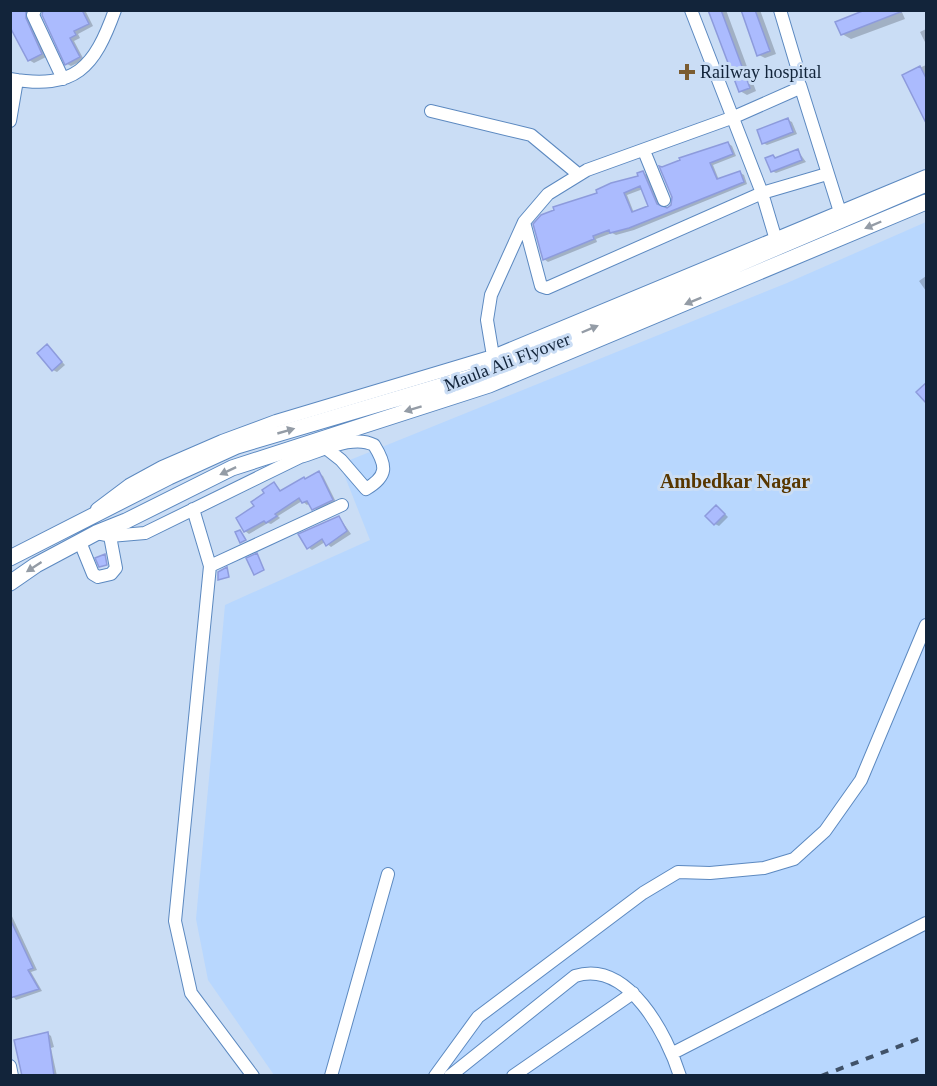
<svg xmlns="http://www.w3.org/2000/svg" width="937" height="1086" font-family="Georgia,serif">
<style>
.built{fill:#b8d7fe}
.shadow{fill:#0003;fill-rule:evenodd}
.building{fill:#abbbfe;stroke:#8d9bdc;stroke-width:1.5;fill-rule:evenodd}
.lines{fill:none;stroke-linecap:round;stroke-linejoin:round}
.minor-casing{stroke:#5c89c0;stroke-width:14}
.major-casing{stroke:#5c89c0;stroke-width:17}
.minor{stroke:#fff;stroke-width:12}
.major{stroke:#fff;stroke-width:15}
.rail{stroke:#405269;stroke-width:4;stroke-dasharray:8 8;stroke-linecap:butt}
.oneway{fill:#949ca6}
.poi-dot{fill:#7b5c31;stroke:#caddf5;stroke-width:2}
.labels{text-anchor:middle;stroke-width:6;stroke-linejoin:round;paint-order:stroke}
.poi-label{font-size:18px;fill:#12243a;stroke:#caddf5;text-anchor:start}
.street-label{font-size:18px;fill:#12243a;stroke:#caddf5}
.neighbourhood-label{font-size:20px;font-weight:bold;fill:#583700;stroke:#caddf5}
</style>
<rect width="100%" height="100%" fill="#caddf5"/>
<path class="built" d="M926,222V1075H274L208,980L196,919L225,605L370,540L340,464L787,283Z"/>
<path class="shadow" d="M10,10H32L29,18L46,57L34,63L29,60Z
M43,10H85L93,26L78,34L80,38L74,41L84,60L71,66L67,64Z
M709,10H726L756,91L747,95L740,91Z
M742,10H760L776,54L765,58L759,55Z
M901,10L905,19L851,39L842,34Z
M926,29V44L920,32Z
M926,65V121L904,75Z
M788,120L792,122L797,134L767,145L763,143Z
M728,143L732,146L736,156L713,165L719,180L739,172L744,175L747,184L634,230L616,235L612,233L596,239L597,242L548,262L544,259L599,194L640,177L643,173L647,175L661,208L669,209L673,197ZM643,189L650,207L634,213L627,195Z
M798,151L806,162L776,173L772,171L773,157L777,159Z
M926,276V291L919,281Z
M47,346L65,365L57,372L53,370Z
M319,473L323,476L336,502L317,511L310,503L307,505L302,501L278,516L280,518L271,524L268,523L249,534L245,531L238,519L256,506L274,484L282,492Z
M720,509L728,517L719,526L715,524Z
M339,517L351,534L331,547L325,542L312,550L308,547Z
M10,912L37,970L31,972L42,991L16,1000L10,993Z
M47,1033L51,1036L54,1047L51,1048L57,1076H24Z"/>
<path class="building" d="M10,10H26V18L42,54L28,61L10,27Z
M43,10H82L89,24L74,31L76,35L70,38L80,57L65,65L42,15Z
M708,10H721L750,88L739,92Z
M741,10H755L770,51L757,56Z
M865,10H903V11L841,35L835,22Z
M920,66L927,80V125L902,75Z
M788,118L793,132L762,144L757,130Z
M728,142L733,154L710,163L717,179L740,171L744,182L629,228L610,233L609,230L593,236L594,239L543,260L533,224L541,215L554,210L553,207L597,193L596,190L611,183L638,176L637,173L643,171L657,204L667,208L671,205L672,197L659,166L662,167L680,160L679,158ZM640,186L648,206L632,212L624,193Z
M798,149L802,160L771,172L765,158L773,155L775,158Z
M47,344L62,362L52,371L37,353Z
M927,382V404L916,392Z
M319,471L333,500L312,510L307,501L302,503L299,498L275,514L277,516L266,523L264,521L244,532L236,518L254,506L251,502L264,493L262,490L274,482L280,491L304,477L305,479Z
M716,505L725,514L714,525L705,516Z
M339,516L347,531L326,546L322,539L307,549L298,534Z
M240,530L246,540L240,543L235,532Z
M257,553L264,570L254,575L246,558Z
M105,554L107,565L99,567L95,558Z
M227,567L229,577L218,580V572Z
M10,919L33,968L28,970L39,989L10,998Z
M48,1032L54,1076H22L14,1040Z"/>
<g class="lines">
<g class="minor-casing">
<path id="minor" d="M35,10L33,15L63,79
M691,10L762,193L776,240
M10,79C76,90 94,68 115,10
M800,85L840,212
M431,111L531,135L578,174
M10,121L17,80
M644,151L664,200
M524,222L541,286L547,288L762,193L827,174
M493,356L487,320L491,295L524,222L548,194L587,170L734,117L795,90L800,77L780,10
M97,509L129,485L162,467L222,441L276,421L493,356L926,176
M193,509L210,566L175,921L191,993L253,1076
M96,533L110,536L145,533L300,457C322,451 353,434 374,445C387,466 388,476 366,489L341,460L327,449
M80,542L93,574L98,577L111,574L116,568L110,536
M210,566L342,505
M673,1053L926,923
M10,1066L12,1076
M331,1076L388,874
M435,1076L478,1017L643,893L678,872L710,873L764,868L794,859L825,831L861,780L926,625
M450,1076L575,976C628,959 667,1035 680,1076
M513,1076L633,993"/>
</g>
<g class="major-casing">
<path id="major" d="M10,558L169,477L237,446L484,373L926,184
M10,583L36,565L96,533L126,521L232,468L489,385L926,202"/>
</g>
<use href="#minor" class="minor"/>
<use href="#major" class="major"/>
<path class="rail" d="M821,1076L926,1036"/>
</g>
<defs><path id="oneway-solid" d="M-6-.8H1V-3.2L6.5 0L1 3.2V.8H-6Z" transform="scale(1.5)"/></defs>
<g class="oneway">
<use href="#oneway-solid" transform="translate(873 225) rotate(157)"/>
<use href="#oneway-solid" transform="translate(693 301) rotate(158)"/>
<use href="#oneway-solid" transform="translate(590 329) rotate(-23)"/>
<use href="#oneway-solid" transform="translate(413 409) rotate(163)"/>
<use href="#oneway-solid" transform="translate(286 431) rotate(-16)"/>
<use href="#oneway-solid" transform="translate(228 471) rotate(155)"/>
<use href="#oneway-solid" transform="translate(34 567) rotate(147)"/>
</g>
<path class="poi-dot" d="M684 63h6v6h6v6h-6v6h-6v-6h-6v-6h6z"/>
<g class="labels">
<g class="poi-label">
<text x="700" y="78">Railway hospital</text>
</g>
<g class="street-label">
<text transform="translate(507 362) rotate(-21)" y="6">Maula Ali Flyover</text>
</g>
<g class="neighbourhood-label">
<text x="735" y="488">Ambedkar Nagar</text>
</g>
</g>
<rect width="937" height="1086" fill="none" stroke="#12243a" stroke-width="24"/>
</svg>
